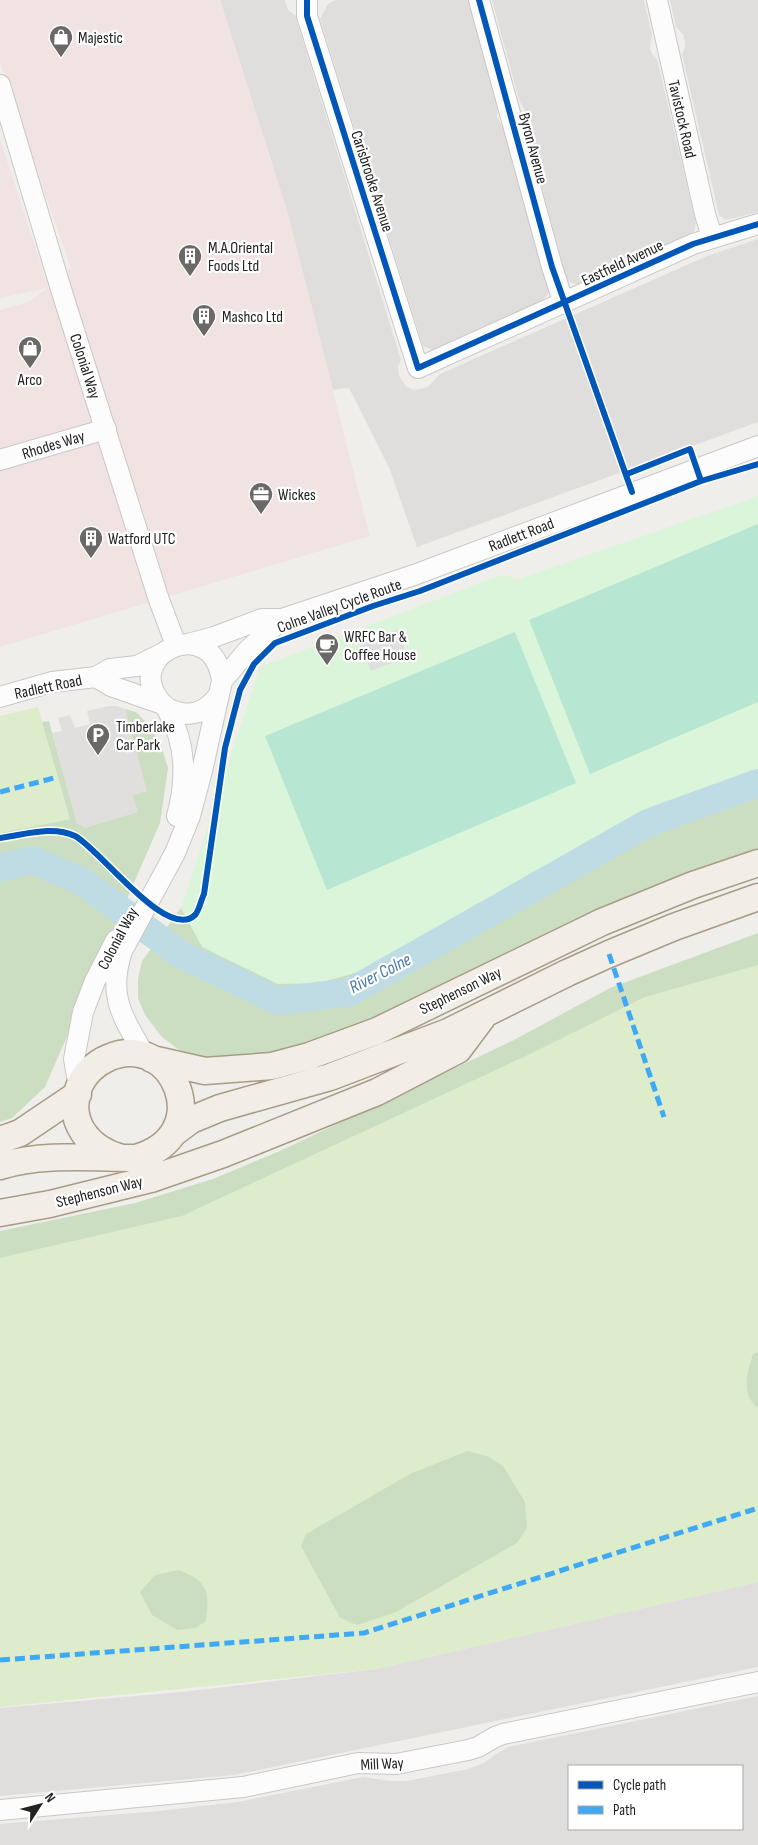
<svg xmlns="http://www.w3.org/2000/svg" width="758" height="1845" font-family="'Sofia Sans Condensed',sans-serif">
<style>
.residential{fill:#dfdedc;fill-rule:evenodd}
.commercial{fill:#f1e3e1}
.grass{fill:#ddeccb;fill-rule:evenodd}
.forest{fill:#cbdec1}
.park{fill:#daf5da}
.pitch{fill:#b7e6d2}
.parking{fill:#e0dfde}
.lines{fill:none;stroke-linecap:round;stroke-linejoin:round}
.river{stroke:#bfdbe3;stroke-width:28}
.minor-casing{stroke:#c9c8c7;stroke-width:22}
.major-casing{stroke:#a79c86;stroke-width:29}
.minor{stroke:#fdfcfc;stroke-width:20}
.major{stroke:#f3ede7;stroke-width:26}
.quiet{stroke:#3fa9f5;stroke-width:5;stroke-dasharray:10 5;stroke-linecap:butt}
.cycleway-casing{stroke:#fff;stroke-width:9}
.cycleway{stroke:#0057b8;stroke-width:6}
.labels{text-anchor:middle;stroke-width:4.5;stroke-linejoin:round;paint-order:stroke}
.poi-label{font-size:16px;fill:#222;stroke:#fff;text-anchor:start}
.street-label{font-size:16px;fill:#222;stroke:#fff}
.water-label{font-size:18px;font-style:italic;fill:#4a7aab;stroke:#fff}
</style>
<rect width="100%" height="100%" fill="#f0eeeb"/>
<path class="residential" d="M220,0H285L288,10L295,15L401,360L398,367L399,376L406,386L414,390L428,387L440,374L707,256L758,239V422L417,547L390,470L349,388L333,390L287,211Z
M336,0H470L498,106L497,117L504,129L549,292L542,302L433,350L423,346L320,19L328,4Z
M492,0H644L652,35L650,48L652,54L657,59L696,223L694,232L578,285L567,281L524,121L526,112L519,100Z
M670,0H758V212L726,220L719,215L682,54L685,48V41L683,34L676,27Z
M758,1582V1667L234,1775L0,1796V1708L181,1692L376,1669Z
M758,1696V1845H0V1824L159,1811L238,1802L363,1777L390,1781H407L468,1769L484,1763L496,1754L508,1747ZM569,1766H742V1829H569Z"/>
<path class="commercial" d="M0,0H220L287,211L370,536L0,647V310L29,302L47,288L0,298V139L48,286L71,268L0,63Z"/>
<path class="grass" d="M38,707L70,819L0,833V716Z
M758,964V1352L753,1354C747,1373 740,1394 758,1408V1582L376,1669L0,1707V1258L182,1216L526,1056L645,997ZM179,1570C208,1581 210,1591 206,1621Z"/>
<path class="forest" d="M125,709L136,712L150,726L161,745L168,768L160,823L45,1087L12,1118L0,1122V833L70,819L42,722L49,721L77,823L133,795L146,791Z
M758,779V854L327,1044L220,1061L183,1053L162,1037L145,1015L138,998V979L142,961L181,908L203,947L319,983L371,968L426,940L637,824L745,782Z
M758,933V965L645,997L526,1056L182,1216L0,1258V1231L135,1203L213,1179L282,1150L514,1040L610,988Z
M758,1352V1408C740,1394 747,1373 753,1354Z
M468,1451L489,1457L503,1466L525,1502L527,1528L517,1543L396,1612L357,1625L340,1618L301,1546L306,1534L412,1473Z
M179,1570C208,1581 210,1591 206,1621L195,1628L177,1630L152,1615L140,1592L155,1575Z"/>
<path class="park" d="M758,496V779L745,782L704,798L558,867L426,940L371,968L319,983L278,984L202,947L181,908L260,667L501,575L519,579Z"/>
<path class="pitch" d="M758,524V702L590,774L529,620Z
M515,632L576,783L327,890L265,736Z"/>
<path class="parking" d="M399,629L407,657L371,671L359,643Z
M109,706H117L125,709L147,791L133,795L138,812L85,828L77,823L52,733L62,731L58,718L70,715L75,728L90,724L87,711Z"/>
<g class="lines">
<path class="river" d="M0,868L33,860L83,882L180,954L278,1001L350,992L648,823L758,783"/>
<g class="minor-casing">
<path id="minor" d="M307,0V16L418,368L693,244L758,224
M479,0L552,267L564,304
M657,0L705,214L712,237
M0,85L60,286L159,600L176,645
M0,460L106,429
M188,644L214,637L262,619H282L414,575L758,446
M96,677L111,686L160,703
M222,681L247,651L282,619
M0,697L52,682L96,677L110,669L137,666L163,653
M167,709C186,742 187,780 177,816
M145,1056C123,1017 107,997 122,951L175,853L190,816L202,771L222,681C213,613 127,652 157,697C163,707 170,711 182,713C197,716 209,708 218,696
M79,1087L74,1059L83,1012L95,981L116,940
M0,1810L243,1787L358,1763L396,1764L468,1750L478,1747L495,1737L503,1734L758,1682"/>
</g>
<g class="major-casing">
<path id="major" d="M152,1059L205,1071L272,1066L309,1056L377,1031L602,922L693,885L758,863
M175,1132L191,1120L220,1108L330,1077L448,1032L567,973L609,954L674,927L758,897
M0,1140L20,1133L78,1094
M0,1166C43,1153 91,1158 136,1158C219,1135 173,1029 108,1058C96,1063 84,1074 79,1087C66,1122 89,1149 122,1158
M0,1213L50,1204L151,1179L223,1154L377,1092L458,1050L482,1018"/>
</g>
<use href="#minor" class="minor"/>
<use href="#major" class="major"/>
<path class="quiet" d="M0,792L54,778
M609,954L664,1117
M0,1660L364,1633L758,1508"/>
<g class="cycleway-casing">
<path id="cycleway" d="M307,0V16L418,368L693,244L758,224
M479,0L552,267L632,492
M627,474L690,449L701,481
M0,838C24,835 52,825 75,836C99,848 167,942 195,915C199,911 201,900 204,894L225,748L240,690L254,664L275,643L373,606L420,591L701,481L758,464"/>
</g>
<use href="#cycleway" class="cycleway"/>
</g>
<defs>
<g id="shop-pin" transform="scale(1.25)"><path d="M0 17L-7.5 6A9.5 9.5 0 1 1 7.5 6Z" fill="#6a6968" stroke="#fff"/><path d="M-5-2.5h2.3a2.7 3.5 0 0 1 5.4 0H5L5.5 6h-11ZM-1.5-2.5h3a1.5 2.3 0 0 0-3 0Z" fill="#fff"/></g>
<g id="building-pin" transform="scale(1.25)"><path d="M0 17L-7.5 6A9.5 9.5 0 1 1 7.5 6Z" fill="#6a6968" stroke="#fff"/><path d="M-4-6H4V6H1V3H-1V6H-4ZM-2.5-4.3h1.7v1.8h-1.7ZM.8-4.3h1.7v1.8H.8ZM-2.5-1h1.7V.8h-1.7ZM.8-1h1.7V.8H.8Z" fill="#fff"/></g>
<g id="office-pin" transform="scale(1.25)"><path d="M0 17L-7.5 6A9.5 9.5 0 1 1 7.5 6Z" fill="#6a6968" stroke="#fff"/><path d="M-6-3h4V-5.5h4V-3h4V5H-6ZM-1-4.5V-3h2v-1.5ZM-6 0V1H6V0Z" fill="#fff"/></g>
<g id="cafe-pin" transform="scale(1.25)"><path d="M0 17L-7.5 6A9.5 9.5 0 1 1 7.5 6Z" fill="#6a6968" stroke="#fff"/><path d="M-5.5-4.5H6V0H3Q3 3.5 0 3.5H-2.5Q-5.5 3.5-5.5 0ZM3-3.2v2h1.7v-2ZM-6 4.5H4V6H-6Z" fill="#fff"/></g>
<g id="parking-pin" transform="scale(1.25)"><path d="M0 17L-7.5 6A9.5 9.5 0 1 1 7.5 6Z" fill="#6a6968" stroke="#fff"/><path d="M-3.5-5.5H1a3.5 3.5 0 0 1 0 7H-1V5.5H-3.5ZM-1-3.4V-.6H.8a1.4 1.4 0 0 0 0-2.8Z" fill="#fff"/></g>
</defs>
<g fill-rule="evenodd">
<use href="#shop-pin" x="61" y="37"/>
<use href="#building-pin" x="190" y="256"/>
<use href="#building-pin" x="204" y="316"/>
<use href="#shop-pin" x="30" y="348"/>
<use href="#office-pin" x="261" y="494"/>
<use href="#building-pin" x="91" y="538"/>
<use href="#cafe-pin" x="327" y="645"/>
<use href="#parking-pin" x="98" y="735"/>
</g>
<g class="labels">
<g class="poi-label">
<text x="78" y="43">Majestic</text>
<text x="208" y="253">M.A.Oriental<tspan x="208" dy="18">Foods Ltd</tspan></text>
<text x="222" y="322">Mashco Ltd</text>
<text x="30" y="385" text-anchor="middle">Arco</text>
<text x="278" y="500">Wickes</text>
<text x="108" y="544">Watford UTC</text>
<text x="344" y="642">WRFC Bar &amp;<tspan x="344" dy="18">Coffee House</tspan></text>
<text x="116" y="732">Timberlake<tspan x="116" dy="18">Car Park</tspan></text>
</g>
<g class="street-label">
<text transform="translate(683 119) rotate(77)" y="6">Tavistock Road</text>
<text transform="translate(534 148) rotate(75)" y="6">Byron Avenue</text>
<text transform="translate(373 181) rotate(72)" y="6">Carisbrooke Avenue</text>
<text transform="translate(622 262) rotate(-25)" y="6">Eastfield Avenue</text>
<text transform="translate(86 366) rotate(72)" y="6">Colonial Way</text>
<text transform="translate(53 444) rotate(-17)" y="6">Rhodes Way</text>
<text transform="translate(521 534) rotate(-21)" y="6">Radlett Road</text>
<text transform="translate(339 605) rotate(-20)" y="6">Colne Valley Cycle Route</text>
<text transform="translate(48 686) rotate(-12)" y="6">Radlett Road</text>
<text transform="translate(117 938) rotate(-62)" y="6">Colonial Way</text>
<text transform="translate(460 990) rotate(-26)" y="6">Stephenson Way</text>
<text transform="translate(99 1191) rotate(-14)" y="6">Stephenson Way</text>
<text transform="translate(382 1763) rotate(-3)" y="6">Mill Way</text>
</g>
<g class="water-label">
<text transform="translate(380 973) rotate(-27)" y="6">River Colne</text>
</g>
</g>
<rect x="568" y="1765" width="175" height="65" fill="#ffffff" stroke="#a7a7a7"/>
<rect x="578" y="1781" width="25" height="8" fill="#0057b8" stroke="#a7a7a7"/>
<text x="613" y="1790" font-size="15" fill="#222222">Cycle path</text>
<rect x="578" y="1806" width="25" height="8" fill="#3fa9f5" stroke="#a7a7a7"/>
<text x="613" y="1815" font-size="15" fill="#222222">Path</text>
<g transform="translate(40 1805) rotate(54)" stroke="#ffffff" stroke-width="4" paint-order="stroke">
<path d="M0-4L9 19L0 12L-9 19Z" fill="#222222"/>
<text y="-8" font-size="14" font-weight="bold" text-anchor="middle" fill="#222222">N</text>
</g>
</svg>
